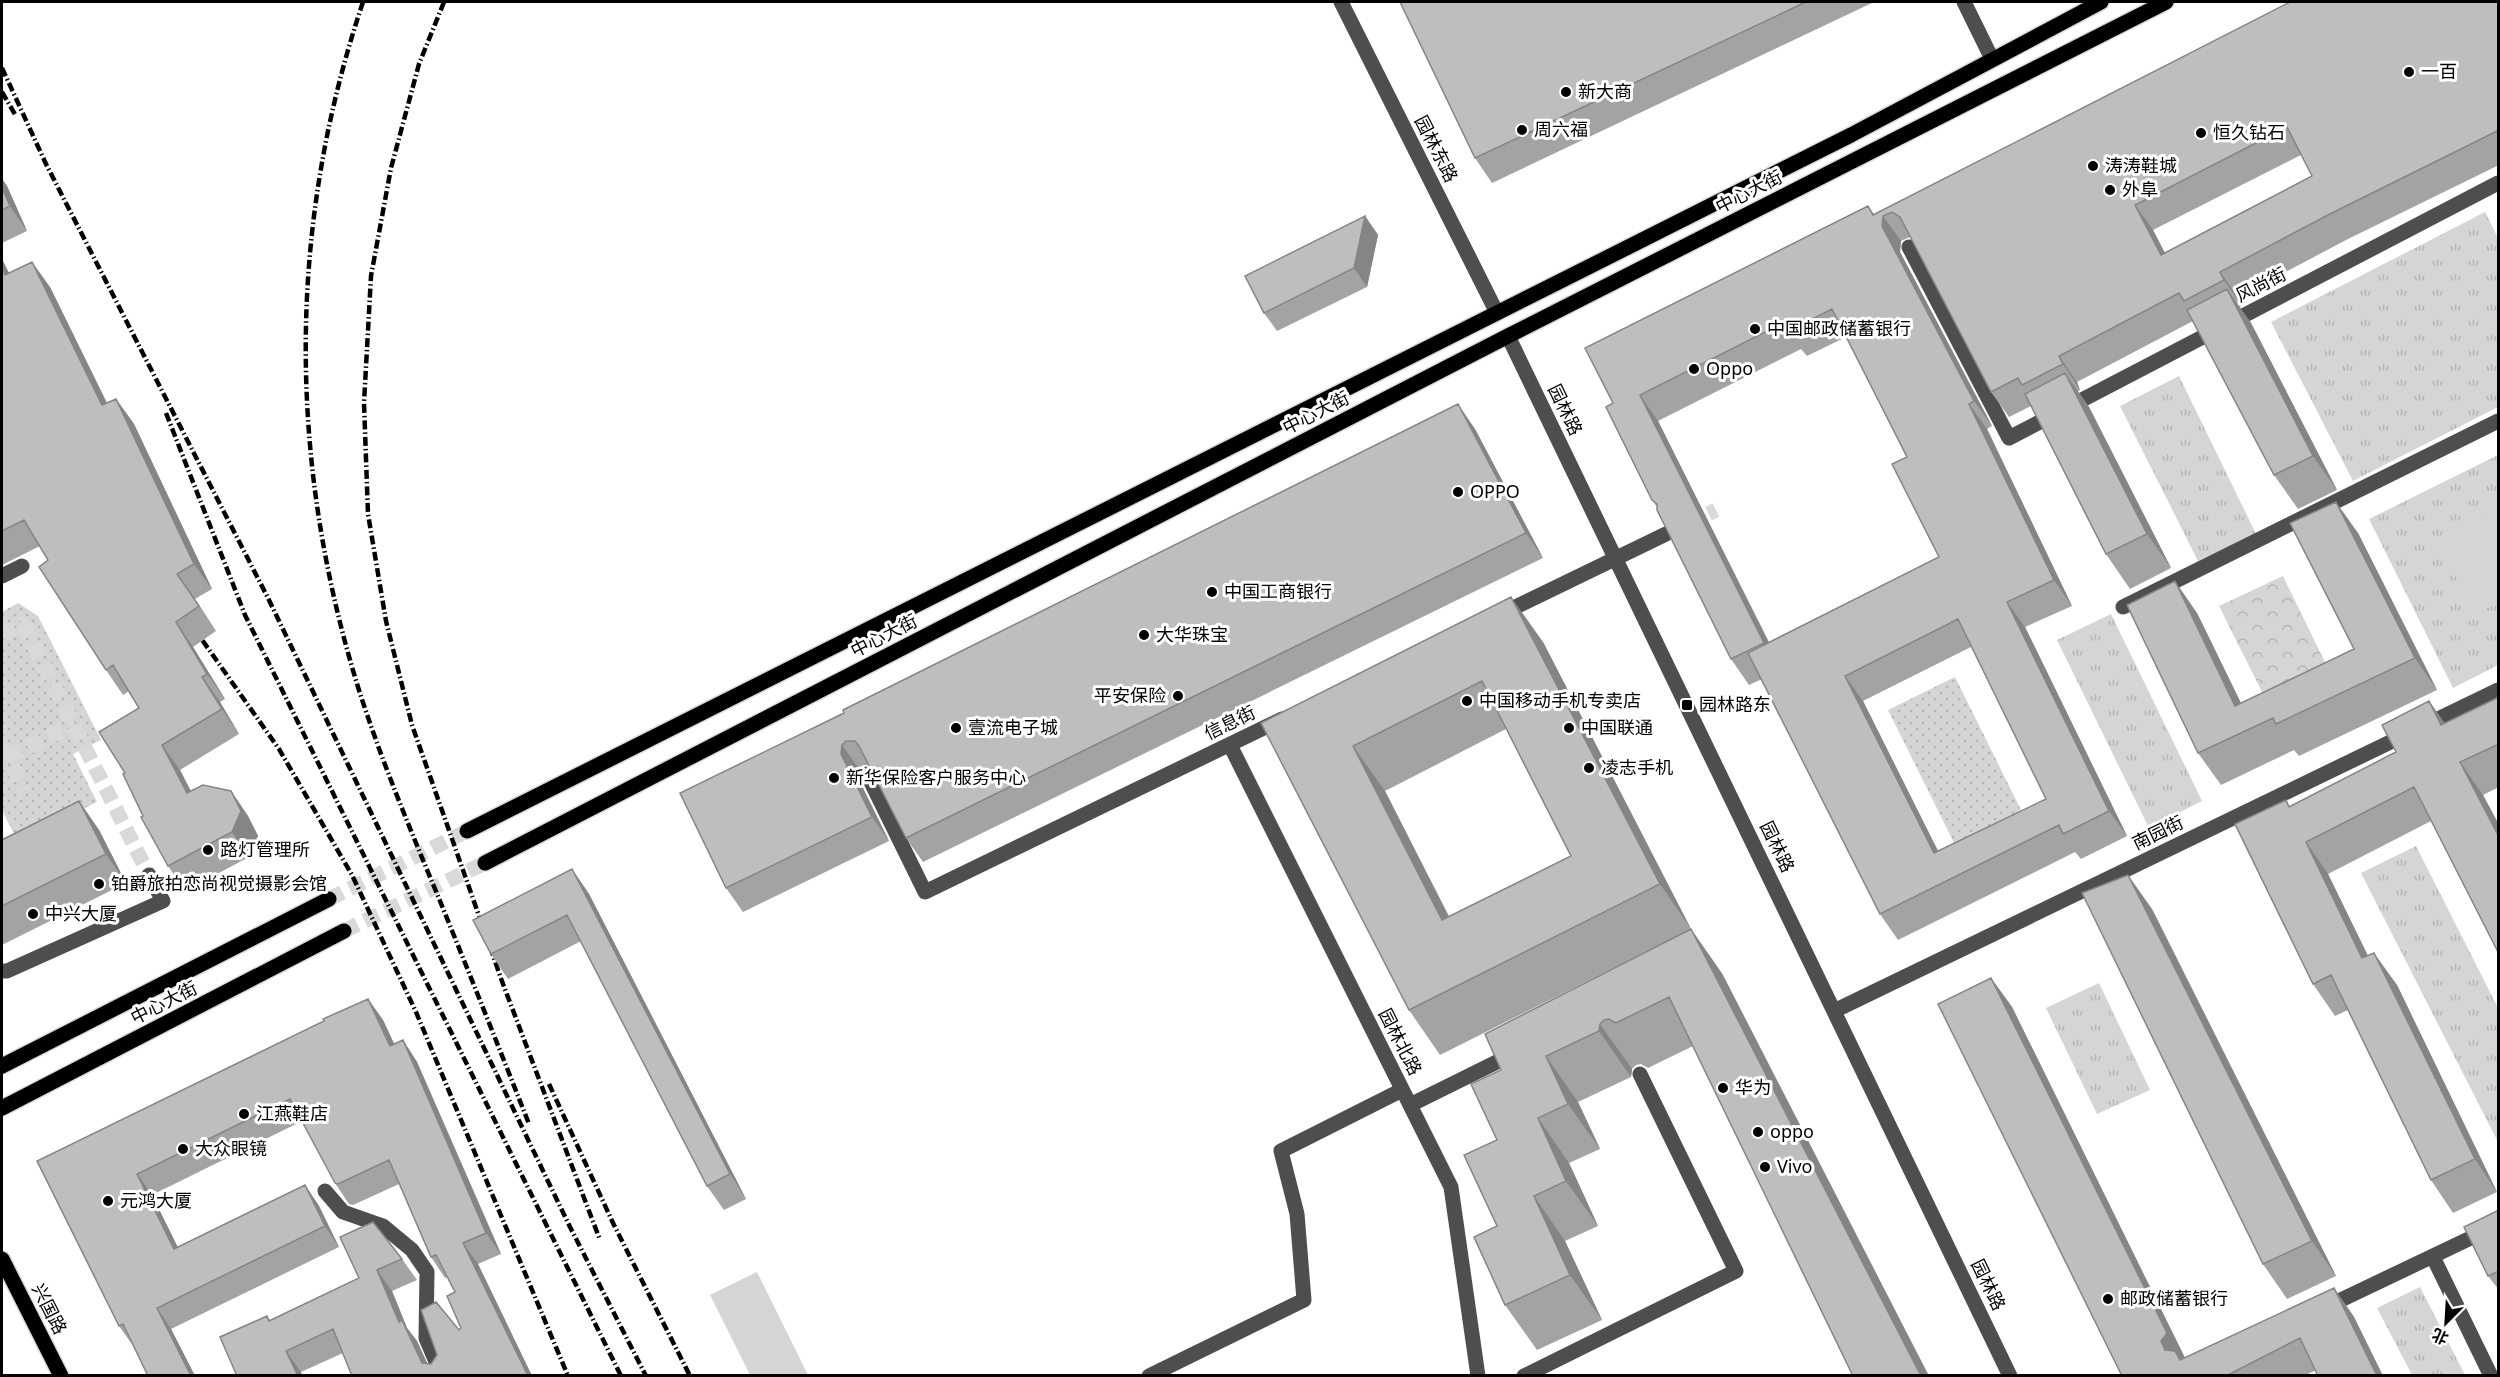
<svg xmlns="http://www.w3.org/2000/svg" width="2500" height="1377" font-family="'Noto Sans','Noto Sans SC',sans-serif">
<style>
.grass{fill:url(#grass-dots)}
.forest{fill:url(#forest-crowns)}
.park{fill:url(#park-tufts)}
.pitch{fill:#d5d5d5}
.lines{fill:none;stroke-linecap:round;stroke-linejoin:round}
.minor-tunnel{stroke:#d9d9d9;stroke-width:15;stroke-dasharray:15 8;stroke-linecap:butt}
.major-tunnel{stroke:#d9d9d9;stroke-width:15;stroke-dasharray:15 8;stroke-linecap:butt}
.major-casing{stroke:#dbdbdb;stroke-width:18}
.minor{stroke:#4e4e4e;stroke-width:15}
.major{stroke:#000;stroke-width:15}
.rail{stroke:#000;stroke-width:4.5;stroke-dasharray:9 3 1.5 3;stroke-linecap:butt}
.wall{fill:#a3a3a3;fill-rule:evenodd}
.shaded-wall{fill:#858585}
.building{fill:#bebebe;stroke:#858585;stroke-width:1.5;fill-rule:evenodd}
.poi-dot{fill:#000;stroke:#fff;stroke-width:2}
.labels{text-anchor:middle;stroke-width:6;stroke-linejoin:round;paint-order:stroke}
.poi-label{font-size:18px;fill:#000;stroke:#fff;text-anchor:start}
.street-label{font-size:18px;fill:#000;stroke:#fff}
</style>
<defs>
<pattern id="grass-dots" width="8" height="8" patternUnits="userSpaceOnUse" patternTransform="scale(1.5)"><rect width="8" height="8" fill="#d5d5d5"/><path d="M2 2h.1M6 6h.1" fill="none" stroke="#b5b5b5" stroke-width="1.8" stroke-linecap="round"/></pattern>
<pattern id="forest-crowns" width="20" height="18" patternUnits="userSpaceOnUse" patternTransform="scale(1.5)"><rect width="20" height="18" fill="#d5d5d5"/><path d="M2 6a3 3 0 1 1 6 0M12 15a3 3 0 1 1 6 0" fill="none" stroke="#b5b5b5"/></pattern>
<pattern id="park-tufts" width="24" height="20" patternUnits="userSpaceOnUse" patternTransform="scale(1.5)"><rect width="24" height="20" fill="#d5d5d5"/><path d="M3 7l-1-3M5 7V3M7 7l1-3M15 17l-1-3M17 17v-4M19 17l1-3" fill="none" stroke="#b5b5b5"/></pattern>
</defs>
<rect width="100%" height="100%" fill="#fff"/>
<path class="grass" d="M18,603L38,616L101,740L73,754L97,802L18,842L2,810V612Z
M1955,677L2031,830L1963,861L1888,710Z"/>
<path class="forest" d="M2283,576L2338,689L2275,718L2219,606Z"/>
<path class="park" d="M2485,212L2498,238V407L2353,481L2271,322Z
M2179,376L2256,534L2198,561L2120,406Z
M2498,455V665L2453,688L2369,519Z
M2111,614L2202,801L2149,828L2057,640Z
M2416,846L2498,1008V1142L2361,873Z
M2099,983L2150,1090L2097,1114L2046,1008Z
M2420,1287L2465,1375H2412L2377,1308Z"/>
<path class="pitch" d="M2498,511V603L2474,614L2438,540Z
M757,1272L808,1375H750L710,1295Z"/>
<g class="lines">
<path class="minor-tunnel" d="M1688,524L1716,510
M2,635L23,624L149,875
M2,746L25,791
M7,757L75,724"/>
<path class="major-tunnel" d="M329,899L467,831
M344,931L485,863"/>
<g class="major-casing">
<path id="major" d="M467,831L1851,135L2101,2
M485,863L1508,336L2166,2
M2,1066L329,899
M2,1108L344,931
M2,1259L61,1376"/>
</g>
<path class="minor" d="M1341,2L1497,313
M1964,2L1992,59
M1909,247L2009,438L2498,183
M1508,336L2010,1376
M2,576L22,566
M2123,607L2498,421
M1501,614L1666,534
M1230,745L1451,1187L1478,1376
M867,774L925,892L1282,719
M2,971H7L163,901L149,875
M1834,1011L2498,690
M1410,1105L1515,1053
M325,1191L343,1212L383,1226L412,1250L427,1272L426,1338L442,1376
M2433,1257L2491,1376
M2324,1308L2498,1225
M1149,1376L1304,1300L1297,1214L1281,1151L1402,1090
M1524,1376L1736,1271L1640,1074"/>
<use href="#major" class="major"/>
<path class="rail" d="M363,2C287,228 288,460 358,687C381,760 411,831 440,901C470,975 500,1050 529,1124
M444,2L419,64L391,168L371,276L364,403L368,514L386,621L412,725L503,984L600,1240
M2,68L46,164L268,598L570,1227L646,1376
M2,92L16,116
M166,413L245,615L621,1376
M193,627L279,749L352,875L416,1012L568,1376
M549,1084L613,1223L690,1376"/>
</g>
<path class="wall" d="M1400,2H1874L1492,183L1475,158Z
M2499,2V165L2348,239L2238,297L2242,306L2239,307L2251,323L2337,490L2298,509L2274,475L2193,321L2077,382L2080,390L2078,391L2089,407L2171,568L2130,589L2106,554L2031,406L2009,417L1991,392L1910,237L1901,241L1900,252L1992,426L1987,429L2072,606L2025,627L2127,836L2081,859L2075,852L1898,940L1880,914L1762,679L1749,685L1731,659L1657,507L1652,500L1613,403L1874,214ZM2301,155L2312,176L2165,253L2153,230ZM1846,337L1907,457L1939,557L1769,642L1658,421L1801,349L1807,356ZM1971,647L2046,799L1938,851L1863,701Z
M2,179L7,186L27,231L2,243Z
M1365,216L1378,235L1367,287L1277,331L1264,313Z
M2,259L9,273L50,287L107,403L116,399L134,424L212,589L195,599L216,631L193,647L225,699L220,702L239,734L180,770L191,791H231L248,816L258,836L249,857L185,891L168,866L143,816L125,773L139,708L129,691L123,695L106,670L48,560L40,546L2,565Z
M1475,429L1543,558L923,862L906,838L869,765H863L859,769L858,778L889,841L743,912L726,888L680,793Z
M2358,533L2437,690L2299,756L2294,750L2221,785L2198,753L2197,613L2241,703L2354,649Z
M1543,642L1691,929L1723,975L1693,1046L1648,1068L1641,1064L1636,1065L1632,1069L1631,1077L1578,1102L1600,1149L1569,1163L1598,1226L1565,1241L1602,1320L1537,1350L1505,1305L1497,1226V1140L1501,1070L1665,942L1440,1055L1409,1010L1261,723ZM1506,729L1571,856L1449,916L1385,791Z
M2499,697V787L2483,795L2499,825V954L2431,821L2328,874L2368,956L2397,985L2497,1192L2453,1213L2431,1180L2348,1010L2335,1016L2313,984L2290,806L2396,752L2445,723Z
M79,801L99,830L126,883L2,945V838V839Z
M572,869L589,894L746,1199L724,1210L707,1186L581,941L508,979L491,954Z
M2152,909L2336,1276L2287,1299L2263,1264Z
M1991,978L2012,1007L2185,1358L2334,1288L2354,1317L2383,1376H2318L2316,1370L2304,1376H2122Z
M368,999L383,1020L394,1044L403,1040L417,1062L501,1254L478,1264L532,1376H352L343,1353L301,1372L302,1376H237L220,1337L267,1316L270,1320L359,1278L340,1237L373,1222L402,1259L417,1280L392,1291L407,1328L417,1341L427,1363L431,1364L437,1355L421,1310L436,1302L459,1330L461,1328L447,1296L455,1292L447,1277L445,1278L431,1257L399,1184L353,1205L349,1204L335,1183L302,1121L152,1195L178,1248L305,1185L319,1206L339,1247L171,1329L195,1376H148L134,1347L119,1326L37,1161L324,1021L323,1019Z
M2499,1210V1290L2488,1276Z"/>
<path class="shaded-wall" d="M2,179L7,186L27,231L10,206L2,188Z
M2135,205L2153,230L2179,281L2161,255Z
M1868,206L1883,227V216L1901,241L1900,252L1992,426L1974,401Z
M1365,216L1378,235L1367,287L1354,268Z
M2,259L22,300L5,275L2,268Z
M32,262L50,287L120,430L102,405Z
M2220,272L2238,297L2242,306L2224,280Z
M2227,289L2251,323L2337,490L2313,456Z
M2059,356L2077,382L2080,390L2063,364Z
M2065,373L2089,407L2171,568L2147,534Z
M1640,395L1658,421L1782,669L1764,643Z
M116,399L134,424L212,589L194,564Z
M1458,404L1475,429L1543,558L1526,533Z
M1969,404L1987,429L2072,606L2054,580Z
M2336,502L2358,533L2437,690L2415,658Z
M177,574L195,599L216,631L199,606Z
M2175,581L2197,613L2253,728L2235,706Z
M1511,597L1543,642L1691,929L1660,884Z
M2007,602L2025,627L2127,836L2109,811Z
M176,622L193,647L225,699L207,674Z
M1845,676L1863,701L1952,879L1934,853Z
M202,677L220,702L239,734L222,709Z
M2429,701L2452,733L2441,725Z
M162,745L180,770L204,818L187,793Z
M842,745L859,769L858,778L889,841L872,817L841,754Z
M1353,746L1385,791L1473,965L1442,920Z
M2460,762L2483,795L2499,825V837Z
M231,791L248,816L258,836L249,857L232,832Z
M79,801L99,830L126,883L106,854Z
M2306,842L2328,874L2385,991L2362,958Z
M572,869L589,894L746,1199L730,1174Z
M2128,875L2152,909L2336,1276L2312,1241Z
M1691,929L1723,975L1929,1376H1921Z
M2374,953L2397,985L2497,1192L2475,1159Z
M1991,978L2012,1007L2187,1362L2185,1365L2165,1350Z
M368,999L383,1020L405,1067L390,1046Z
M1600,1024L1632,1069L1631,1077L1599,1031Z
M403,1040L417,1062L501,1254L486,1233Z
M1546,1056L1578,1102L1600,1149L1568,1104Z
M1538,1118L1569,1163L1598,1226L1566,1181Z
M137,1174L152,1195L189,1270L174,1249Z
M305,1185L319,1206L339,1247L325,1226Z
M1534,1196L1565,1241L1602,1320L1570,1275Z
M463,1243L478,1264L532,1376H528Z
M377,1270L392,1291L407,1328L417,1341L433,1376L422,1363L399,1322Z
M2334,1288L2354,1317L2383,1376H2377Z
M157,1308L171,1329L195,1376H191Z
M286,1351L301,1372L302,1376H298Z"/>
<path class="building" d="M1400,2H1806L1475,158Z
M2290,2H2499V135L2497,131L2330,214L2220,272L2224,280L2184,301L2179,293L2059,356L2063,364L2022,385L2018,378L1991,392L1900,217L1892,212L1883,216L1882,226L1974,401L1969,404L2054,580L2007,602L2109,811L2063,834L2059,825L1880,914L1748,653L1939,557L1892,464L1907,457L1832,309L1789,331L1785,322L1640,395L1764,643L1731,659L1657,510V504L1652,500L1606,407L1613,403L1585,348L1868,206L1873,215ZM2287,127L2312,176L2161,255L2135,205ZM1958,619L2046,799L1934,853L1845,676Z
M2,188L10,206L2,210Z
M1365,216L1354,268L1264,313L1245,276Z
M32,262L102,405L116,399L194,564L177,574L199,606L176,622L207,674L202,677L222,709L162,745L187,793L203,785L231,791L241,811L232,832L168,866L141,817L143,816L123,774L125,773L99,732L139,708L113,665L106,670L39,567L48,560L24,520L2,531V268L5,275Z
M2227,289L2313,456L2274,475L2187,310Z
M2065,373L2147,534L2106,554L2025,394Z
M1458,404L1526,533L906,838L859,746L855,741H846L842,745L841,754L872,817L726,888L680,793L844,713L843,710Z
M2336,502L2415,658L2276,724L2273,718L2198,753L2127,605L2175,581L2235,706L2354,649L2290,523Z
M1511,597L1660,884L1409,1010L1261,723ZM1482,681L1571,856L1442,920L1353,746Z
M2499,697V744L2460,762L2499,837V954L2414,787L2306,842L2362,958L2374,953L2475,1159L2431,1180L2331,975L2313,984L2235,824L2286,800L2289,807L2396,752L2382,725L2429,701L2441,725Z
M79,801L106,854L2,906V840Z
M572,869L730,1174L707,1186L567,915L491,954L473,920Z
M2128,875L2312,1241L2263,1264L2082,893Z
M1691,929L1921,1376H1853L1669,997L1616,1023L1609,1019L1604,1020L1600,1024L1599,1031L1546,1056L1568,1104L1538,1118L1566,1181L1534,1196L1570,1275L1505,1305L1474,1237L1497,1226L1464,1155L1497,1140L1471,1084L1501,1070L1485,1034Z
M1991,978L2167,1333L2161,1341L2165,1350L2175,1351L2180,1360L2334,1288L2377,1376H2318L2300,1338L2226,1376H2122L1938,1004Z
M368,999L390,1046L403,1040L486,1233L463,1243L528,1376H352L333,1329L286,1351L298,1376H237L220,1337L267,1316L269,1321L359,1278L340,1237L373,1222L402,1259L377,1270L399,1322L402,1320L422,1363L431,1364L437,1355L421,1310L436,1302L459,1330L461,1328L447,1296L455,1292L436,1255L431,1257L389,1160L338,1184L335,1183L290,1099L137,1174L174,1249L305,1185L325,1226L157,1308L191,1376H148L123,1324L119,1326L37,1161L324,1021L323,1019Z
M2499,1210V1271L2488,1276L2464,1227Z"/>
<g class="poi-dot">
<circle cx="2409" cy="72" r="6"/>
<circle cx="1566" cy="92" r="6"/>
<circle cx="1522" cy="130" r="6"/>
<circle cx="2201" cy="133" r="6"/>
<circle cx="2093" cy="166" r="6"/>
<circle cx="2110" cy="190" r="6"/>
<circle cx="1755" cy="329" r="6"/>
<circle cx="1694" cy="369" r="6"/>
<circle cx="1458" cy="492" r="6"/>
<circle cx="1212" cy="592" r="6"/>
<circle cx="1144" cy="635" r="6"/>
<circle cx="1178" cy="696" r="6"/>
<circle cx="1467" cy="701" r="6"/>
<rect x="1681" y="699" width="12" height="12" rx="3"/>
<circle cx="956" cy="728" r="6"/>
<circle cx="1569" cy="728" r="6"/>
<circle cx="1589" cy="768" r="6"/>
<circle cx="834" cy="778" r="6"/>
<circle cx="208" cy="850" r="6"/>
<circle cx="99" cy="884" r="6"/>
<circle cx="33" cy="914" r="6"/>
<circle cx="1723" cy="1088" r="6"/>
<circle cx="244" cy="1114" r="6"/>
<circle cx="1758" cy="1132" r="6"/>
<circle cx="183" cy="1149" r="6"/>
<circle cx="1765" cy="1167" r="6"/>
<circle cx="108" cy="1201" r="6"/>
<circle cx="2108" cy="1299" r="6"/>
</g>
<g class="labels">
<g class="poi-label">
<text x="2421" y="78">一百</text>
<text x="1578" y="98">新大商</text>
<text x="1534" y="136">周六福</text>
<text x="2213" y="139">恒久钻石</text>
<text x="2105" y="172">涛涛鞋城</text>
<text x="2122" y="196">外阜</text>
<text x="1767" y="335">中国邮政储蓄银行</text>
<text x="1706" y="375">Oppo</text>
<text x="1470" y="498">OPPO</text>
<text x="1224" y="598">中国工商银行</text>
<text x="1156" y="641">大华珠宝</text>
<text x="1166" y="702" text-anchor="end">平安保险</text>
<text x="1479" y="707">中国移动手机专卖店</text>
<text x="1699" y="711">园林路东</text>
<text x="968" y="734">壹流电子城</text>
<text x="1581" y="734">中国联通</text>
<text x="1601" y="774">凌志手机</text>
<text x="846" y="784">新华保险客户服务中心</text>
<text x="220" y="856">路灯管理所</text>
<text x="111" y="890">铂爵旅拍恋尚视觉摄影会馆</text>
<text x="45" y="920">中兴大厦</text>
<text x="1735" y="1094">华为</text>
<text x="256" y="1120">江燕鞋店</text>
<text x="1770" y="1138">oppo</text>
<text x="195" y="1155">大众眼镜</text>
<text x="1777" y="1173">Vivo</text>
<text x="120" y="1207">元鸿大厦</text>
<text x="2120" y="1305">邮政储蓄银行</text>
</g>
<g class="street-label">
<text transform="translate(1436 149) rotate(63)" y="6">园林东路</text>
<text transform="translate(1749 192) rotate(-27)" y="6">中心大街</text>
<text transform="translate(2261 285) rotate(-27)" y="6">风尚街</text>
<text transform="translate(1565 410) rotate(64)" y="6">园林路</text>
<text transform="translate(1316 413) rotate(-27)" y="6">中心大街</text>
<text transform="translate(884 636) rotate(-27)" y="6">中心大街</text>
<text transform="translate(1230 723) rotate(-26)" y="6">信息街</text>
<text transform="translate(2158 833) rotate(-26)" y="6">南园街</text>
<text transform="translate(1777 847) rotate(64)" y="6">园林路</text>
<text transform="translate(164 1003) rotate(-27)" y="6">中心大街</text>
<text transform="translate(1400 1042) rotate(63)" y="6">园林北路</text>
<text transform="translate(1988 1285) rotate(64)" y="6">园林路</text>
<text transform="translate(49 1309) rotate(63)" y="6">兴国路</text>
</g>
</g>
<rect width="2500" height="1377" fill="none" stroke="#000000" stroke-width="6"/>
<g transform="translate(2446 1323) rotate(204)" stroke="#ffffff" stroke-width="4.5" paint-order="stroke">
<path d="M0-4.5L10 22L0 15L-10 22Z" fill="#000000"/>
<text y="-9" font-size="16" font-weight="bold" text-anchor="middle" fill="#000000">北</text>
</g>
</svg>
